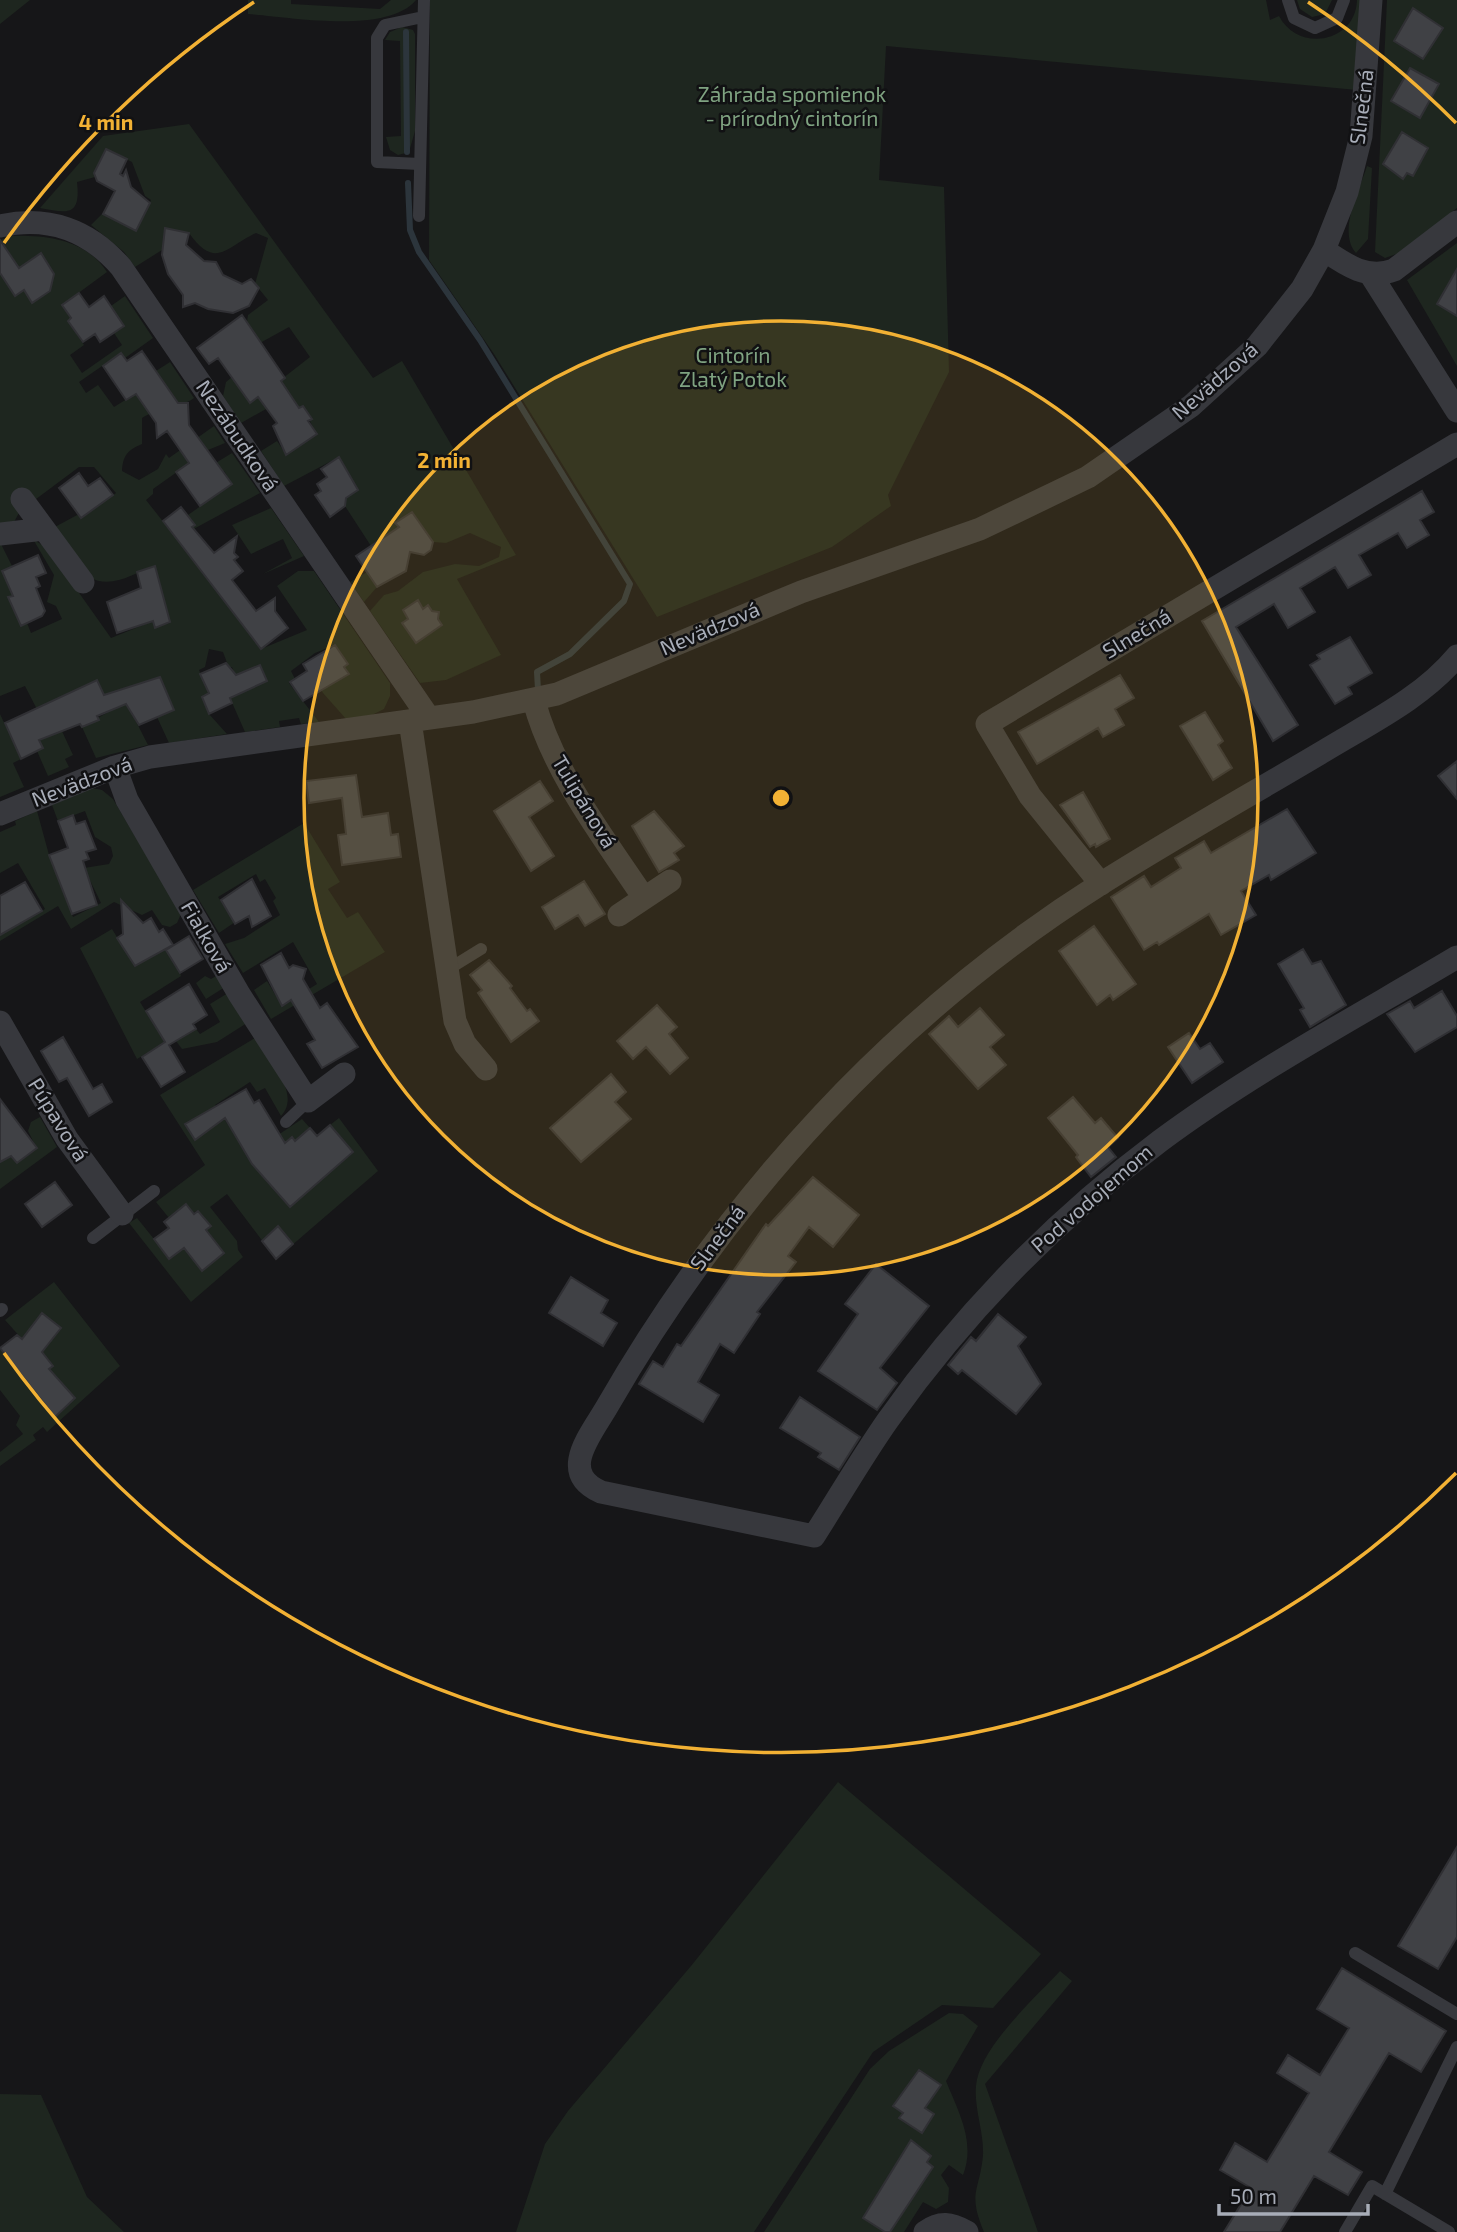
<svg xmlns="http://www.w3.org/2000/svg" width="1457" height="2232" font-family="'Exo 2',sans-serif">
<style>
.green{fill:#1e261f}
.lines{fill:none;stroke-linecap:round;stroke-linejoin:round}
.stream{stroke:#2c353c;stroke-width:6}
.building{fill:#404145;stroke:#303034;stroke-width:2}
.lane{stroke:#37383d;stroke-width:12}
.street{stroke:#37383d;stroke-width:23}
.ring{fill:none;stroke:#f2b134;stroke-width:3.5}
.labels{text-anchor:middle;stroke-width:5;stroke-linejoin:round;paint-order:stroke}
.park-label{font-size:21px;fill:#7fa381;stroke:#111113}
.street-label{font-size:21px;fill:#a8adb8;stroke:#111113}
.centre{fill:#f2b134;stroke:#111113;stroke-width:3.5}
.ring-label{font-size:21px;text-anchor:middle;font-weight:bold;fill:#f2b134;stroke:#111113;stroke-width:5;stroke-linejoin:round;paint-order:stroke}
</style>
<rect width="100%" height="100%" fill="#161618"/>
<path class="green" d="M0,0H30L0,24Z
M248,0H291V4L380,9L391,0H416C387,35 290,17 248,14Z
M430,0H1266L1270,20L1279,16C1298,53 1356,43 1357,0H1362L1357,90L886,46L879,180L944,187L949,372L888,495L891,506L832,547L657,617L494,354L429,260Z
M1297,0H1332L1325,14L1312,17L1300,9Z
M1387,0H1457V208L1402,252L1385,258L1375,252Z
M402,27L413,30L415,34V131L409,152L398,155L390,150L386,137L401,136L400,41L385,40L390,32Z
M189,124L373,378L402,361L516,555L457,579L501,655L446,680L420,683L370,611L384,595L398,591L423,572L455,564L479,566L499,557L501,547L470,533L446,543L433,542L412,512L396,523L399,527L371,546L345,506L346,498L357,490L339,457L284,486L261,451L277,441L286,454L316,434L303,406L299,408L293,400L271,415L266,409L241,423L223,396L226,382L232,377L251,403L310,357L289,327L260,343L247,322L248,315L268,300L255,284L268,238L256,233C227,246 216,271 189,233L135,267L124,252L91,225L104,212L105,215L136,229L151,200L145,196L132,162L106,149L94,173L95,177L77,182C81,217 67,213 40,208L103,136Z
M1367,166L1372,168L1368,239L1356,253C1337,232 1360,189 1367,166Z
M10,236C45,235 86,239 107,272L62,305L71,319L68,321L84,345L70,355L82,373L122,345L114,333L124,326L111,306L125,296L153,338L125,358L121,353L79,382L86,393L98,385L114,407L148,386L156,371L170,362L194,398C179,409 159,407 142,418V444C127,450 123,456 122,471L139,480L158,469L166,454L169,458L214,426L225,443L208,450L153,489V494L146,500L176,538L195,525L188,515L232,484L224,471L220,473L214,464L232,453L260,493L177,538L261,649L307,630L277,586L298,571H314L390,683V696L384,709L372,715L346,719L323,693L321,690L348,674L344,667L348,663L335,645L315,653L291,671L295,679L289,683L319,722L301,724L299,718L279,721L280,727L245,732L230,698L235,675L232,667L229,668L223,652L209,649L205,667L199,670L209,693L202,697L209,714L227,734L169,743L157,717L174,709L160,678L120,690L148,745L96,758L82,727L110,711L97,680L49,703L73,755L65,759L69,767L48,776L37,751L43,748L37,735L42,719L25,686L0,696V542L12,566L2,571L13,596L9,597L22,626L27,623L31,633L62,619L56,606L47,602L54,575L33,539L48,549L111,638L153,621L156,627L170,623L155,566C133,573 112,590 89,577L53,528L79,514L82,518L116,493L94,467H79L20,511L14,522L0,526V273L15,296L24,290L32,303L49,292L47,288L53,279L52,271L41,253L19,268L1,240Z
M1457,243V366L1407,280Z
M271,508L304,556L263,574L292,558L283,539L251,554L232,525Z
M367,572L377,587L364,602L350,582Z
M0,714L21,759L13,763L24,787L0,797Z
M92,788L102,790L113,799L181,914L177,923L170,927L162,925L152,910L142,915L114,902L71,929L58,906L0,941V935L45,909L18,863L0,873V832L16,825L15,821L37,811L49,855L73,917L101,903L84,868L109,864L113,856L111,847L95,837L85,811L58,821L52,805Z
M304,823L340,882L328,889L347,918L358,912L385,952L271,1019L254,990L267,981L282,1006L317,984L293,942L243,973L225,944L244,938L280,915L273,901L276,898L265,879L260,882L256,874L218,897L235,922L219,933L193,890Z
M112,929L134,965L165,949L180,973L181,976L140,1002L169,1049L156,1048L137,1059L80,948Z
M218,975L225,987L206,999L196,983L205,976L211,979Z
M228,993L247,1023L217,1042L182,1049L176,1041L196,1029L200,1034L220,1022L210,1004Z
M255,1038C268,1058 302,1094 281,1116L265,1088L257,1092L250,1082L215,1105L248,1155L302,1119L310,1128L295,1141L291,1137L267,1159L290,1206L353,1153L330,1125L339,1118L378,1171L276,1259L227,1194L210,1207L237,1241L238,1250L243,1257L191,1302L129,1223L137,1218L154,1239L184,1248L202,1270L224,1254L206,1230L210,1226L198,1211L169,1218L156,1202L205,1165L160,1095Z
M40,1117L57,1147L0,1189V1162L11,1156L17,1163L37,1149L28,1131L31,1122Z
M54,1282L120,1366L47,1432L43,1427L33,1435L36,1440L0,1466V1452L23,1434L16,1425L20,1416L0,1390V1348L30,1385L53,1366L42,1352L61,1329L42,1314L22,1339L5,1320Z
M838,1782L1041,1954L993,2008L942,2005L873,2052L754,2232H516L545,2144L568,2111L691,1966Z
M1060,1971L1072,1981L985,2084L1038,2232H984C967,2192 980,2191 983,2155C984,2132 974,2109 976,2086C979,2048 1035,1998 1060,1971Z
M949,2013L963,2014L978,2026L946,2081C958,2111 976,2142 963,2175L949,2165L941,2175L949,2188L948,2202L936,2209L923,2202L904,2232H764L870,2069L889,2051Z
M0,2094L41,2095L87,2197L124,2232H0Z"/>
<g class="lines">
<path class="stream" d="M406,32L407,152
M408,183L410,230L419,252L480,340L630,584L624,601L570,654L537,672L538,690"/>
</g>
<path class="building" d="M1413,8L1443,28L1423,59L1394,41Z
M1410,68L1439,84L1420,118L1391,101Z
M1402,132L1428,148L1413,176L1407,173L1403,179L1383,164Z
M106,149L127,159L120,174L123,176L126,170L131,187L150,203L136,231L103,214L115,191L97,181L94,173Z
M165,228L189,233L186,245L204,261L216,262L223,275L242,284L251,279L259,288L249,306L233,313L208,309L195,303L183,307V295L168,274L162,255Z
M0,240L19,268L41,253L54,274L50,291L32,303L24,290L15,296L0,273Z
M1457,269V316L1437,304Z
M79,293L89,307L104,296L124,326L100,342L95,334L83,342L68,321L71,318L62,305Z
M242,315L285,378L281,381L299,408L303,406L312,419L308,421L317,434L286,455L273,426L277,423L258,397L250,403L218,358L209,364L197,348Z
M142,351L178,403H188L189,425L232,484L200,506L176,472L189,463L167,431L157,438L156,423L136,394L126,400L103,366L121,353L127,361Z
M339,457L358,490L346,498L345,506L330,517L315,495L321,491L317,484L327,477L321,469Z
M79,473L88,486L100,478L113,495L81,518L59,488Z
M1422,491L1434,512L1420,520L1429,535L1407,548L1398,533L1359,555L1371,575L1348,588L1335,567L1300,588L1315,612L1288,628L1274,604L1236,627L1298,725L1273,741L1202,621Z
M181,507L195,525L192,527L214,553L237,536L234,553L238,557L234,560L243,571L232,580L256,611L275,598V611L288,628L261,649L163,521Z
M412,512L433,542L431,550L424,555L410,552L406,571L377,587L356,556L399,527L395,523Z
M38,555L46,573L36,577L40,586L36,588L45,611L42,616L21,626L8,597L13,596L2,571Z
M155,566L170,622L155,628L153,621L117,633L107,602L141,588L137,572Z
M418,600L423,609L428,605L432,611L439,612L438,619L442,625L416,643L402,623L408,619L403,610Z
M1350,637L1372,673L1348,687L1352,694L1335,704L1310,665L1320,659L1317,655Z
M335,645L348,664L344,667L349,674L303,701L290,682L307,671L303,664Z
M226,663L236,675L260,665L267,681L230,698L232,703L209,714L202,697L209,693L200,674Z
M1120,675L1134,698L1115,709L1124,725L1103,737L1098,728L1037,764L1018,732Z
M160,677L174,710L139,725L126,704L97,716L99,720L82,727L80,724L39,740L43,748L21,759L5,723L97,680L104,695Z
M1205,712L1223,741L1218,745L1232,768L1213,780L1180,726Z
M1457,761V799L1438,776Z
M356,775L362,817L388,813L391,835L398,834L401,857L342,865L338,835L346,834L342,798L309,803L306,781Z
M540,781L553,801L529,817L554,856L531,871L494,811Z
M1083,792L1110,839L1096,847L1095,844L1090,847L1060,805Z
M1287,809L1316,853L1271,880L1269,875L1241,891L1256,915L1221,935L1209,914L1159,945L1157,942L1144,950L1111,897L1144,876L1151,887L1181,868L1175,858L1204,841L1211,853Z
M654,811L684,846L674,853L679,860L659,872L632,826Z
M73,815L76,824L85,821L96,849L86,852L89,859L83,861L97,905L72,914L49,855L68,848L58,821Z
M252,879L271,916L252,927L249,916L235,924L221,900Z
M584,881L605,914L585,926L578,915L555,929L542,907Z
M25,882L42,911L0,935V896Z
M121,900L143,923L151,918L159,932L163,929L173,945L135,966L117,938L123,934Z
M1094,926L1136,984L1113,1000L1110,995L1097,1005L1059,951Z
M189,936L203,959L180,973L166,950Z
M1303,949L1312,964L1321,961L1346,1005L1310,1027L1300,1010L1304,1008L1278,964Z
M281,953L289,968L293,965L306,969L303,979L320,1008L327,1003L358,1047L322,1068L307,1044L315,1040L291,1000L282,1006L261,965Z
M489,960L512,986L510,988L527,1011L530,1009L539,1021L511,1042L478,993L482,990L470,975Z
M189,984L207,1015L193,1024L196,1029L169,1045L185,1072L161,1087L142,1057L165,1042L146,1011Z
M1442,991L1457,1016V1027L1415,1052L1387,1014L1410,1001L1414,1008Z
M657,1005L677,1027L669,1034L688,1058L670,1074L646,1047L633,1059L617,1041Z
M980,1008L1004,1035L990,1047L1006,1065L978,1089L929,1034L949,1016L958,1027Z
M1189,1033L1200,1049L1210,1043L1223,1062L1192,1083L1168,1047Z
M63,1037L93,1089L102,1084L112,1102L89,1116L67,1078L59,1082L41,1051Z
M611,1074L626,1092L615,1102L631,1119L581,1162L550,1128Z
M246,1089L254,1103L259,1100L285,1143L292,1137L295,1141L310,1128L317,1136L330,1125L353,1152L290,1207L252,1164L225,1118L195,1140L185,1124Z
M1073,1097L1095,1123L1101,1118L1118,1138L1108,1147L1116,1157L1091,1177L1076,1157L1078,1155L1048,1118Z
M0,1099L37,1148L17,1163L11,1156L0,1162Z
M813,1177L859,1215L833,1247L809,1227L788,1256L796,1262L757,1312L760,1314L734,1353L720,1344L698,1382L719,1395L703,1422L639,1384L653,1361L663,1367L677,1344L681,1346L766,1224L768,1226Z
M55,1182L72,1205L42,1227L25,1204Z
M186,1204L194,1214L198,1211L211,1226L206,1230L224,1253L202,1271L184,1248L169,1259L154,1239L169,1228L164,1222Z
M278,1226L293,1244L276,1259L262,1241Z
M876,1264L929,1306L880,1368L897,1383L877,1410L818,1371L858,1314L845,1304Z
M571,1277L608,1300L601,1313L617,1323L603,1346L549,1313Z
M42,1313L61,1328L42,1352L53,1366L49,1369L75,1398L55,1417L0,1348L17,1335L22,1339Z
M998,1314L1026,1337L1018,1346L1041,1384L1016,1414L962,1370L958,1374L948,1365L971,1337L976,1341Z
M800,1397L860,1437L839,1470L818,1457L821,1453L780,1428Z
M1457,1847V1937L1438,1969L1398,1946Z
M1342,1968L1446,2031L1421,2072L1389,2053L1329,2152L1362,2172L1348,2195L1314,2176L1280,2232H1224L1251,2188L1220,2170L1235,2143L1267,2162L1309,2093L1277,2073L1288,2055L1320,2075L1349,2028L1317,2009Z
M919,2070L941,2085L925,2108L934,2114L922,2133L899,2118L903,2113L893,2106Z
M911,2140L931,2156L927,2162L933,2167L890,2232H885L863,2218Z"/>
<g class="lines">
<path class="lane" d="M1288,0L1294,18L1315,28L1337,18L1344,0
M420,164L377,162V38L385,25L423,17
M419,216L424,0
M447,970L481,949
M286,1122L308,1101
M93,1238L154,1191
M0,1311L2,1309
M1355,1953L1457,2014
M1385,2194L1457,2047
M1345,2232L1372,2186L1449,2232"/>
<path class="street" d="M0,226C48,215 89,230 121,267L429,718
M1324,250C1346,265 1367,280 1394,270L1457,222
M1371,275L1457,411
M22,499L83,582
M0,534L44,529
M1457,656C1422,698 1370,723 1324,751C1250,795 1175,837 1102,883C896,1013 729,1195 608,1405C591,1435 557,1472 601,1492L814,1536C839,1497 862,1457 888,1420C964,1313 1056,1219 1160,1141C1253,1072 1358,1016 1457,957
M534,701C553,772 604,838 644,898
M410,721L455,1021L465,1044L486,1069
M115,767L127,800L239,994L308,1101L344,1074
M0,814L115,767L150,757L473,712L557,694L801,592L980,529L1088,477L1191,406L1257,346L1302,289L1324,250L1347,192L1361,136L1371,0
M1101,884L1030,796L987,724L1457,444
M619,915L670,881
M0,1022L67,1139L122,1214
M925,2232C940,2221 951,2223 967,2232"/>
</g>
<circle cx="781" cy="798" r="477" fill="#f2b134" fill-opacity=".12"/>
<g class="ring">
<circle cx="781" cy="798" r="477"/>
<path d="M1456 1473A955 955 0 0 1 4 1353M4 243A955 955 0 0 1 254 2M1308 2A955 955 0 0 1 1456 123"/>
</g>
<g class="labels">
<g class="park-label">
<text x="792" y="102">Záhrada spomienok<tspan x="792" dy="24">- prírodný cintorín</tspan></text>
<text x="733" y="363">Cintorín<tspan x="733" dy="24">Zlatý Potok</tspan></text>
</g>
<g class="street-label">
<text transform="translate(1362 107) rotate(-83)" y="7">Slnečná</text>
<text transform="translate(1215 381) rotate(-41)" y="7">Nevädzová</text>
<text transform="translate(237 436) rotate(56)" y="7">Nezábudková</text>
<text transform="translate(710 629) rotate(-23)" y="7">Nevädzová</text>
<text transform="translate(1137 634) rotate(-31)" y="7">Slnečná</text>
<text transform="translate(82 782) rotate(-21)" y="7">Nevädzová</text>
<text transform="translate(584 802) rotate(59)" y="7">Tulipánová</text>
<text transform="translate(206 937) rotate(60)" y="7">Fialková</text>
<text transform="translate(58 1120) rotate(58)" y="7">Púpavová</text>
<text transform="translate(1092 1199) rotate(-41)" y="7">Pod vodojemom</text>
<text transform="translate(718 1238) rotate(-53)" y="7">Slnečná</text>
</g>
</g>
<circle cx="781" cy="798" r="10" class="centre"/>
<g class="ring-label">
<text x="106" y="130">4 min</text>
<text x="444" y="468">2 min</text>
</g>
<path d="M1219 2204v10h149v-10" fill="none" stroke="#a8adb8" stroke-width="3.5"/>
<text x="1230" y="2204" font-size="21" fill="#a8adb8" stroke="#111113" stroke-width="5" paint-order="stroke">50 m</text>
</svg>
